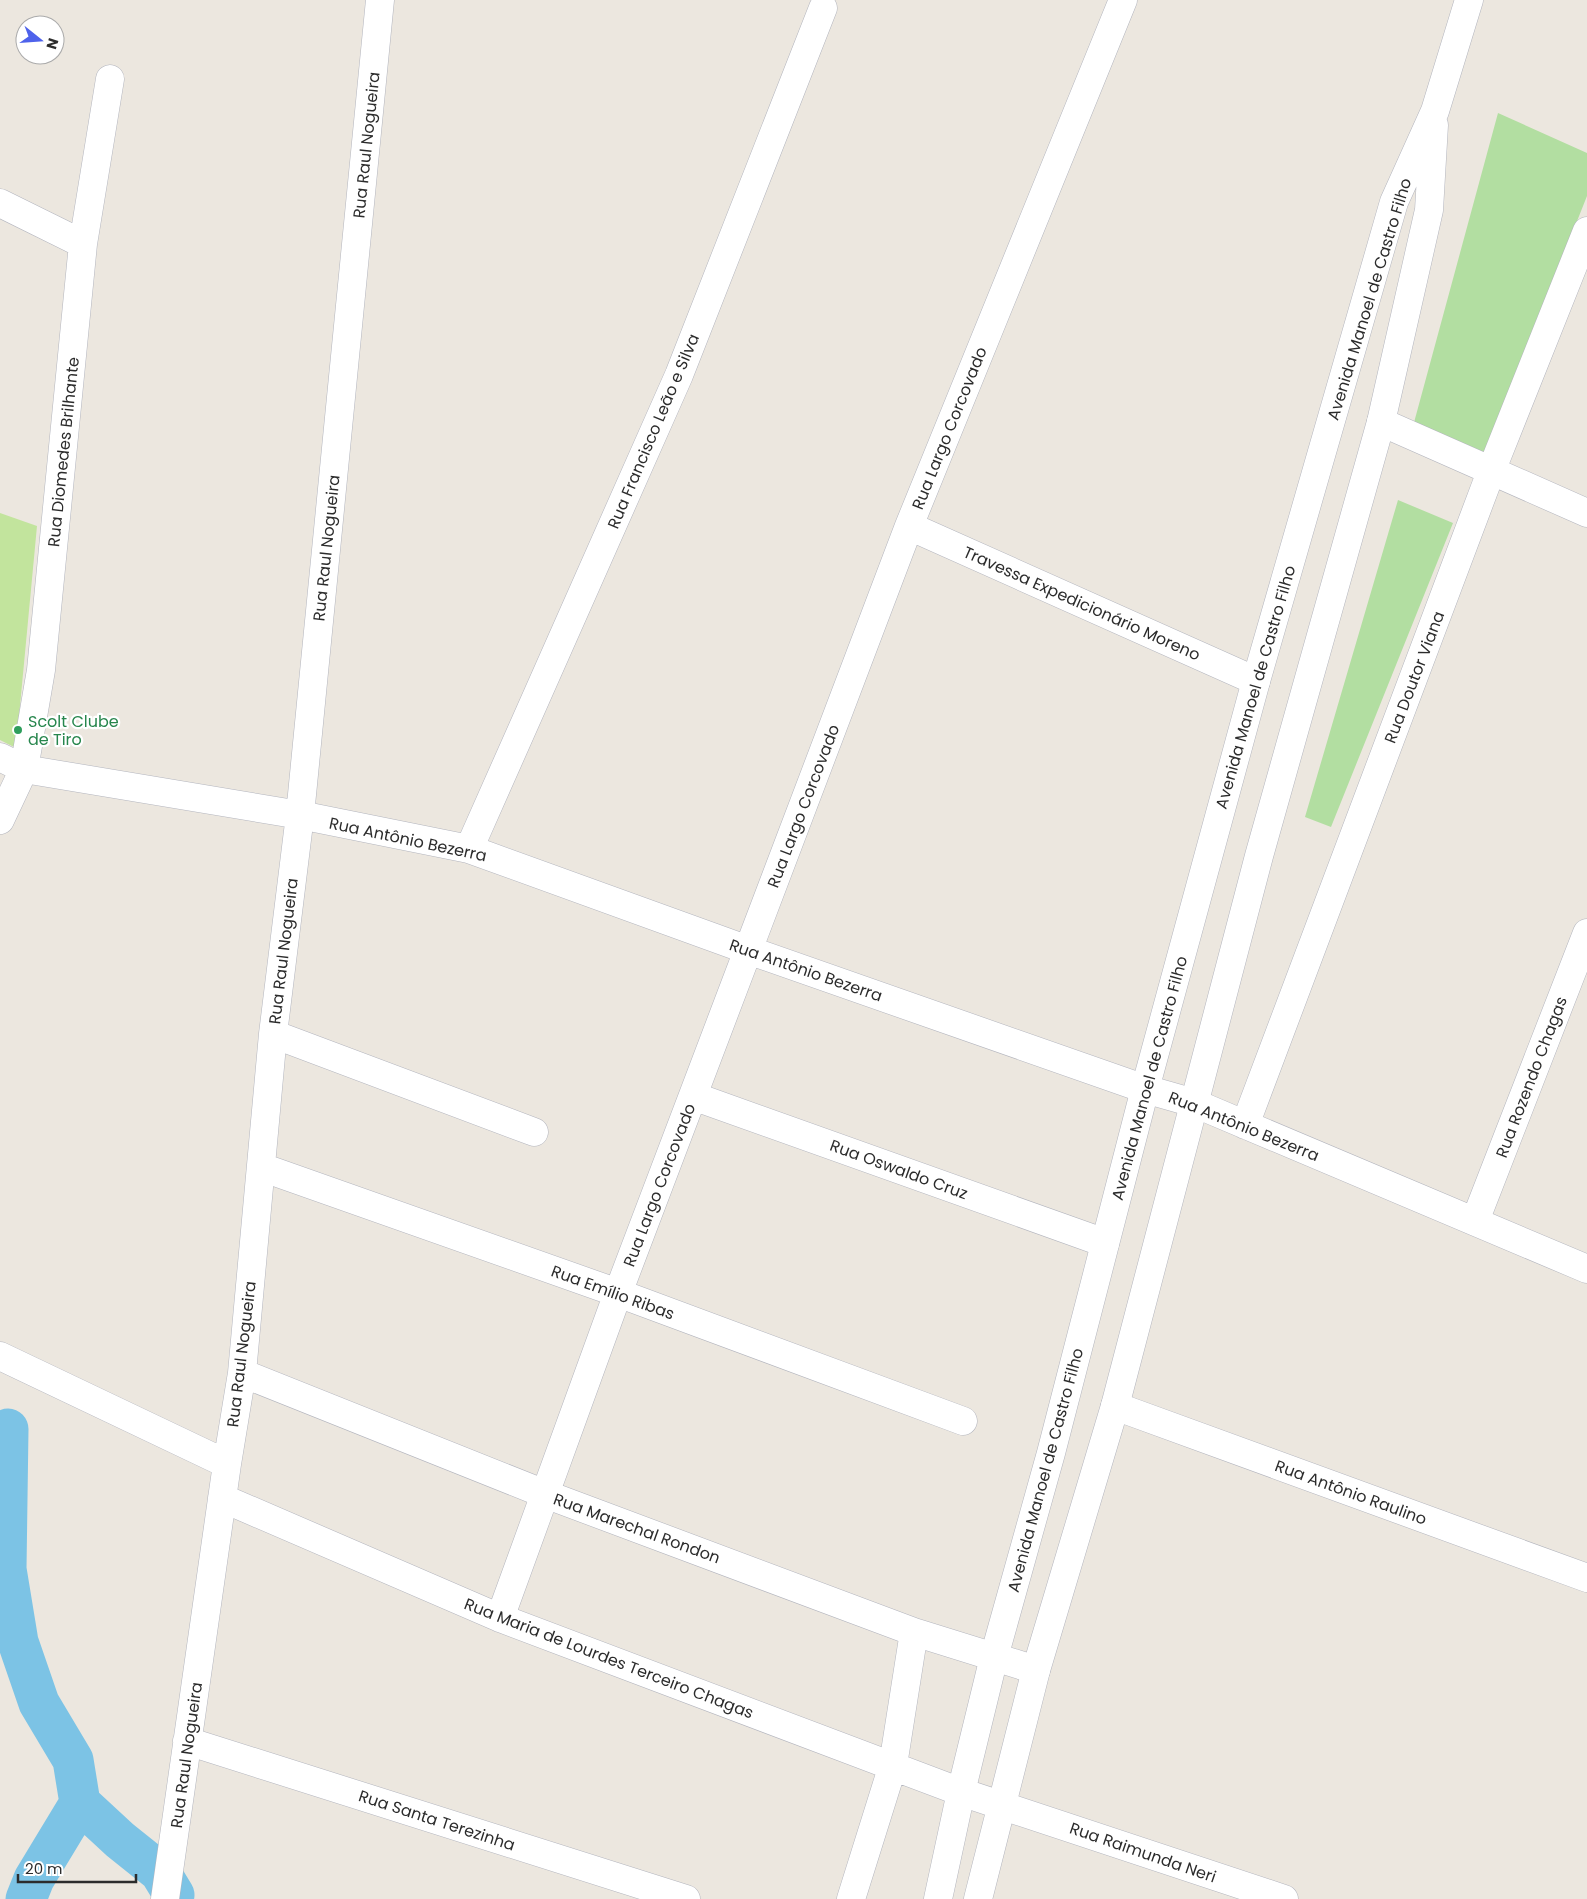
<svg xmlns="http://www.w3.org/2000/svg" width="1587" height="1899" font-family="Poppins,sans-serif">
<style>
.green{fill:#b2dea1}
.pitch{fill:#c2e49d}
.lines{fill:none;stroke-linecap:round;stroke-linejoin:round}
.canal{stroke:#7cc3e5;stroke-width:41}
.street-casing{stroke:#b3b5be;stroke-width:29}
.secondary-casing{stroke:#b3b5be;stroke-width:29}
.street{stroke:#fff;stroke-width:28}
.secondary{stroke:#fff;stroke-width:28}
.leisure-dot{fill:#2e9e5b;stroke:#fff;stroke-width:2}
.labels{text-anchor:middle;stroke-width:4.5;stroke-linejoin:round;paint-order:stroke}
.street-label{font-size:16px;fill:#2c2c2c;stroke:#fff}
.leisure-label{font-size:16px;fill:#27864d;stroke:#fff;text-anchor:start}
</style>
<rect width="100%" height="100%" fill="#ece7df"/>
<path class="green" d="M1498,113L1587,153V196L1479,468L1409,441Z
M1398,500L1453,523L1331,827L1305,817Z"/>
<path class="pitch" d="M0,513L37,526L16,748L0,740Z"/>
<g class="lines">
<path class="canal" d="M8,1429L6,1569L18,1642L39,1703L73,1760L80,1803L120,1840L160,1872L174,1895
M26,1899L34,1879L80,1803"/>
<g class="street-casing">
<path id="street" d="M0,203L83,244
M1381,422L1587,513
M909,526L1256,681
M0,757L24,769L300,815L469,849L748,950L1145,1089L1194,1103L1587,1269
M0,820L24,769L41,670L83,244L110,79
M469,849L679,375L823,8
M273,1034L534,1132
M693,1096L1105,1243
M1245,1125L1492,469L1587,231
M261,1167L618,1293L963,1421
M1475,1221L1587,933
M0,1356L227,1464
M242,1373L545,1494L914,1632L1036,1670
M1115,1406L1587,1578
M222,1498L500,1618L961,1792L1284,1899
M500,1618L618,1293L909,526L1123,0
M187,1741L686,1899
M165,1899L227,1464L242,1373L273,1034L300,815L380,0
M851,1899L893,1765L914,1632"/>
</g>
<g class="secondary-casing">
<path id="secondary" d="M938,1899L961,1792L994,1657L1051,1453L1145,1089L1256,681L1394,202L1435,111L1469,0
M978,1899L1036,1670L1115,1406L1259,856L1381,422L1429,210L1434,125"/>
</g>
<use href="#street" class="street"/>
<use href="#secondary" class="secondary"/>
</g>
<circle class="leisure-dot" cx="18" cy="730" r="5"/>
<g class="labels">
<g class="street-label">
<text transform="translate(366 145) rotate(-84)" y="6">Rua Raul Nogueira</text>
<text transform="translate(1369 299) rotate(-73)" y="6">Avenida Manoel de Castro Filho</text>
<text transform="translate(949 428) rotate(-68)" y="6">Rua Largo Corcovado</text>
<text transform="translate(653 431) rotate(-67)" y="6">Rua Francisco Leão e Silva</text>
<text transform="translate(63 452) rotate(-84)" y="6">Rua Diomedes Brilhante</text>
<text transform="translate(326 548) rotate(-84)" y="6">Rua Raul Nogueira</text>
<text transform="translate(1082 603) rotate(24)" y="6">Travessa Expedicionário Moreno</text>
<text transform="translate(1414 677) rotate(-69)" y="6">Rua Doutor Viana</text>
<text transform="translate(1255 687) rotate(-74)" y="6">Avenida Manoel de Castro Filho</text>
<text transform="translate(803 806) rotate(-69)" y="6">Rua Largo Corcovado</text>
<text transform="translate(408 839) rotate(12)" y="6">Rua Antônio Bezerra</text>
<text transform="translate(283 951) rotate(-83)" y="6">Rua Raul Nogueira</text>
<text transform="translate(806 970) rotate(19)" y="6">Rua Antônio Bezerra</text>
<text transform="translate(1531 1077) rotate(-69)" y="6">Rua Rozendo Chagas</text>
<text transform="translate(1149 1078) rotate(-75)" y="6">Avenida Manoel de Castro Filho</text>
<text transform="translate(1244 1126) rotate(22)" y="6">Rua Antônio Bezerra</text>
<text transform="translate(899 1169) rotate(20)" y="6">Rua Oswaldo Cruz</text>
<text transform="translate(659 1185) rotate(-69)" y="6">Rua Largo Corcovado</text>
<text transform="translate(613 1292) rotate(20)" y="6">Rua Emílio Ribas</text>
<text transform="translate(241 1354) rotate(-83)" y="6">Rua Raul Nogueira</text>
<text transform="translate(1045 1470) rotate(-75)" y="6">Avenida Manoel de Castro Filho</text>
<text transform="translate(1351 1492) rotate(20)" y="6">Rua Antônio Raulino</text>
<text transform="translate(637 1528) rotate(20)" y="6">Rua Marechal Rondon</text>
<text transform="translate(609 1658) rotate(21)" y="6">Rua Maria de Lourdes Terceiro Chagas</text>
<text transform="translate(186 1755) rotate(-82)" y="6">Rua Raul Nogueira</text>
<text transform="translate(437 1820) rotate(18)" y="6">Rua Santa Terezinha</text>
<text transform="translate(1143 1852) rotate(19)" y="6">Rua Raimunda Neri</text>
</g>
<g class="leisure-label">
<text x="28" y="727">Scolt Clube<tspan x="28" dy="18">de Tiro</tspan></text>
</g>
</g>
<g transform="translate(40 40) rotate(107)"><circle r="24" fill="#ffffff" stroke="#ababab"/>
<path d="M0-4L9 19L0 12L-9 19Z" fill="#4e62eb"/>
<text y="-8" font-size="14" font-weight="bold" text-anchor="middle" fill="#2c2c2c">N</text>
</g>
<path d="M18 1874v8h118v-8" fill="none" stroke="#2c2c2c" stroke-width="2.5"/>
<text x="25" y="1874" font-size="15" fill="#2c2c2c" stroke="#ffffff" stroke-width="4" paint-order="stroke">20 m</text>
</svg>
